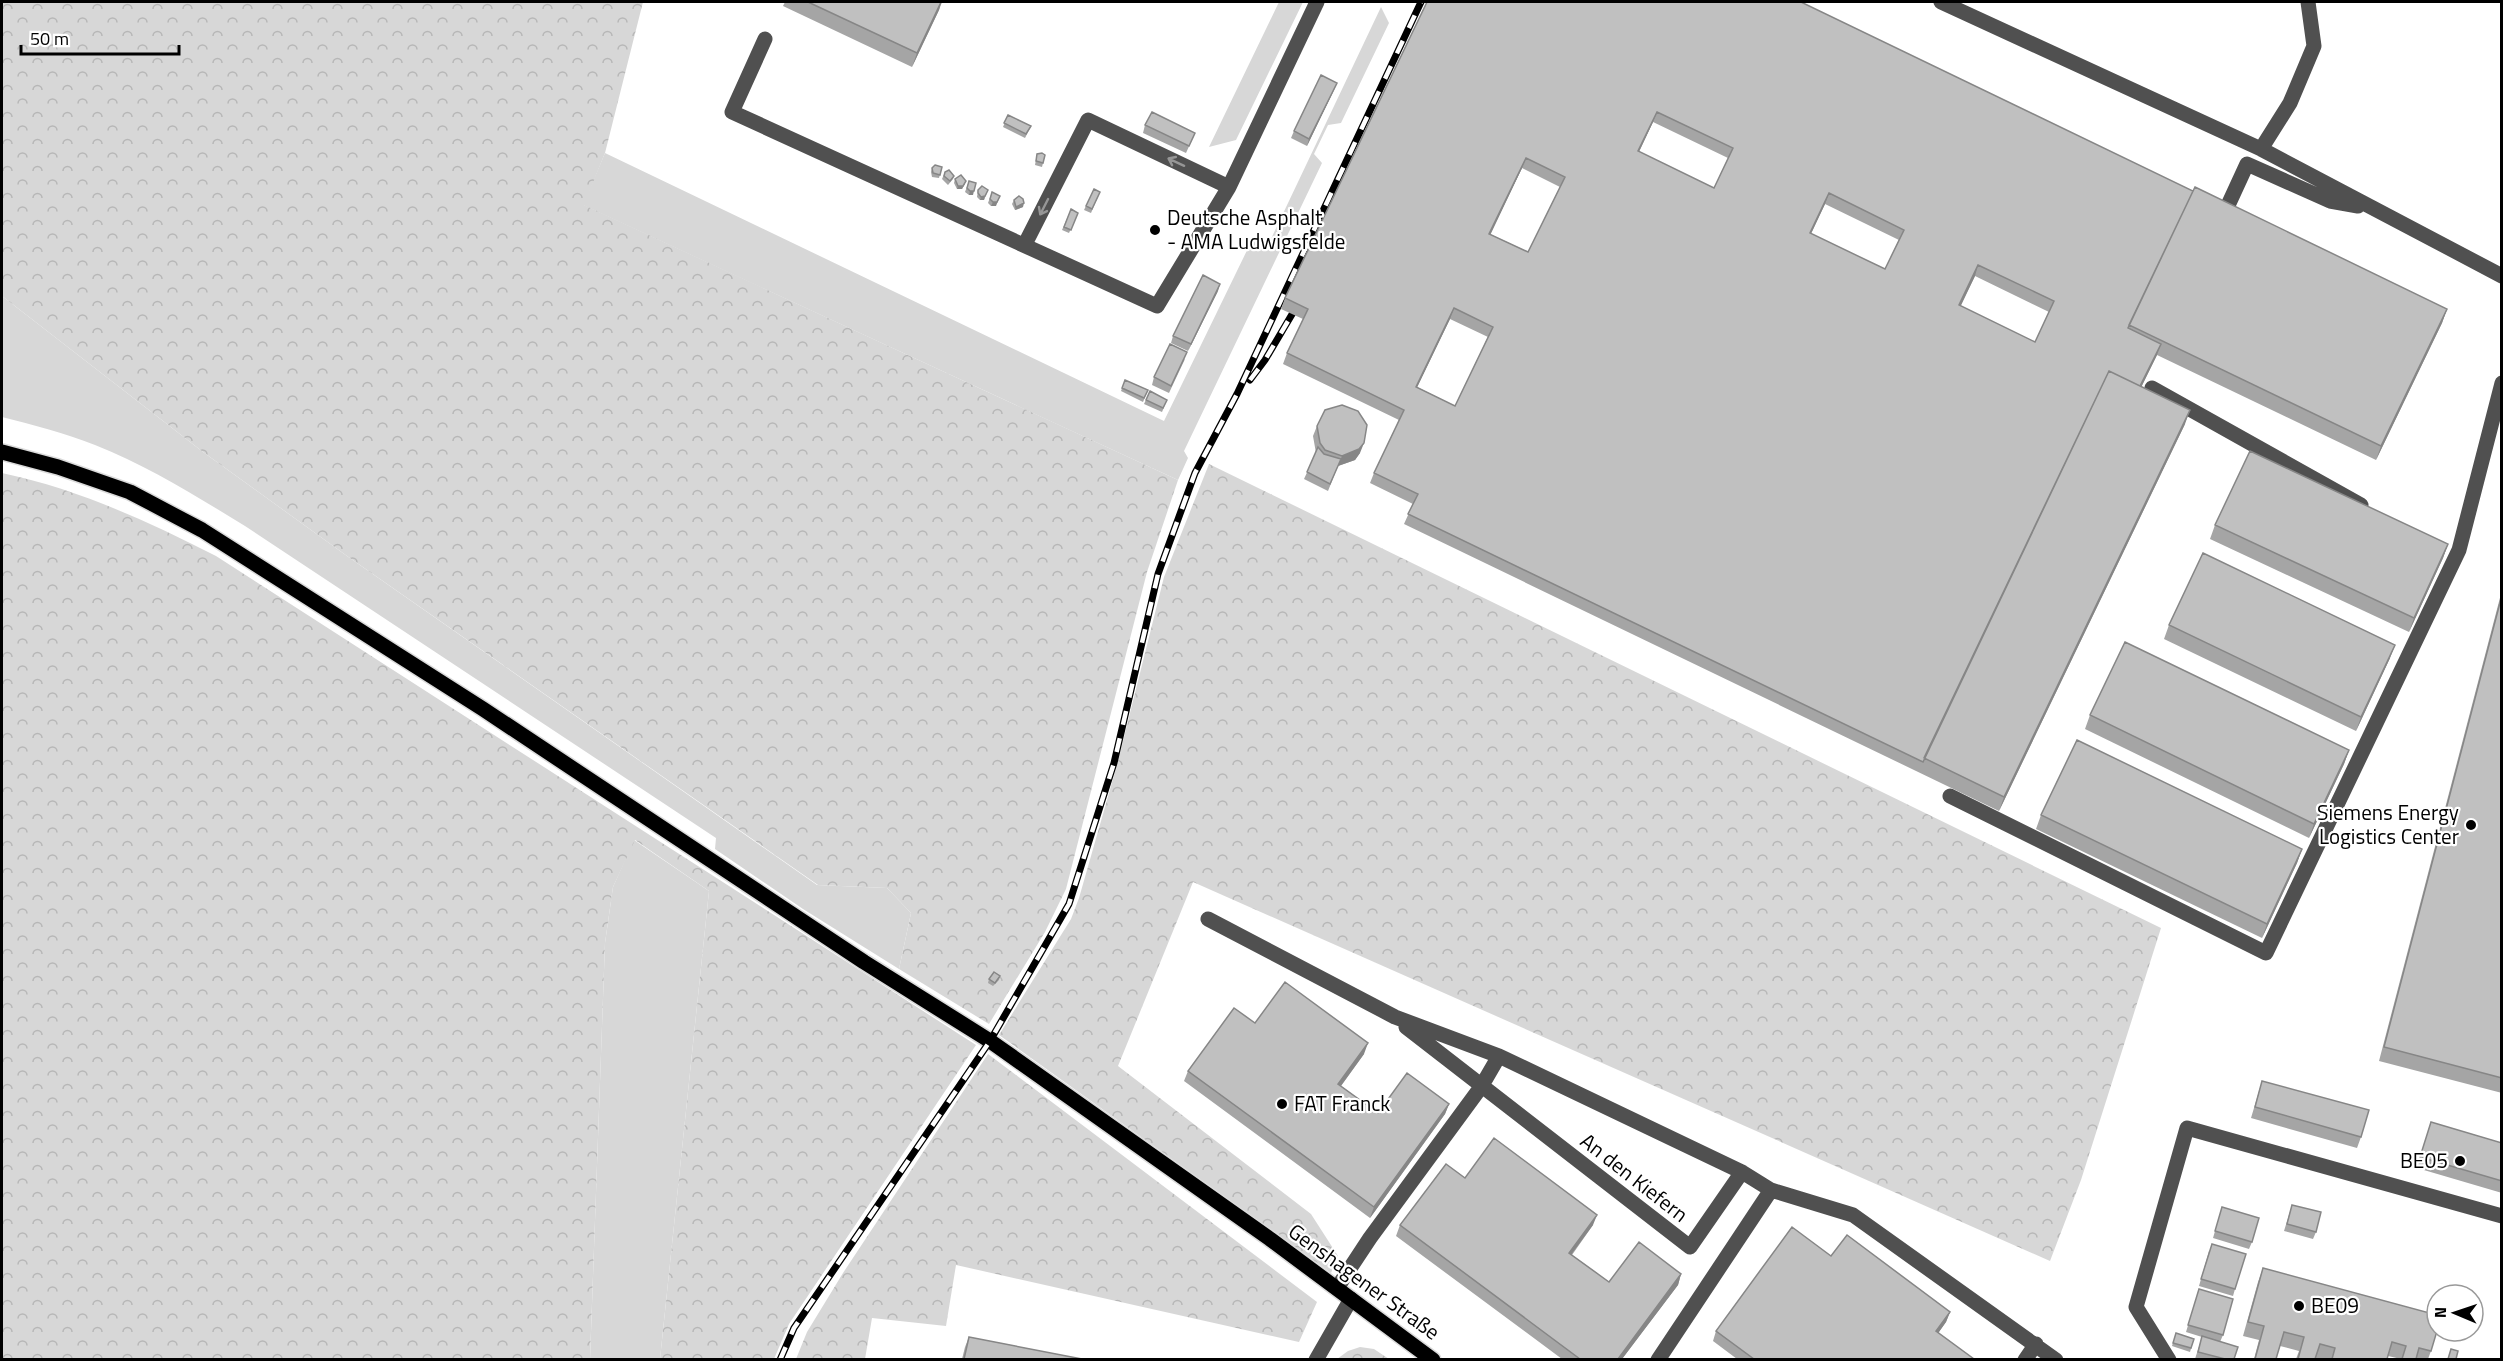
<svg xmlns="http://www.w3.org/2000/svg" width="2503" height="1361" font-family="'Titillium Web',sans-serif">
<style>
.grass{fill:#d7d7d7}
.forest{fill:url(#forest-crowns)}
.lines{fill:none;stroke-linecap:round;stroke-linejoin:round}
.major-casing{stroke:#dbdbdb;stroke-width:18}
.minor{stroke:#505050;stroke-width:15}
.major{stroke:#000;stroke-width:15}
.rail-casing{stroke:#000;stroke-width:7}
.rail{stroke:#fff;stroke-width:4.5;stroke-dasharray:14;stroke-linecap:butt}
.wall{fill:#a5a5a5;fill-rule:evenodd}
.shaded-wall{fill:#868686}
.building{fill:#c0c0c0;stroke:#868686;stroke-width:1.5;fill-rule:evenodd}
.oneway{stroke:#969696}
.poi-dot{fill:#000;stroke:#fff;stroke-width:2}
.labels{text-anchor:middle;stroke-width:4.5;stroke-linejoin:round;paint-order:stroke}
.poi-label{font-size:21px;fill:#000;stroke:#fff;text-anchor:start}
.street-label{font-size:21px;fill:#000;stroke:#fff}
</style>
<defs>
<pattern id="forest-crowns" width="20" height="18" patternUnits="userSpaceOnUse" patternTransform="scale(1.5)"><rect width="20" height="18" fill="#d7d7d7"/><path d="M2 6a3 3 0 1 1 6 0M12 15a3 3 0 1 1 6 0" fill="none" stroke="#b7b7b7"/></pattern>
</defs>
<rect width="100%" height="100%" fill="#fff"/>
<path class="grass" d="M1279,2H1303L1236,140L1209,147Z
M1381,7L1389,23L1341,123L1328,125L1314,154L1322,163L1184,451L1188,458L1178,480L583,205L605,153L1164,421L1254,236L1269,243Z
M2,296L203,452L347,556L817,885L887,888L911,913L899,969L803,909L715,849L716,838L245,526C196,496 148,466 95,445C65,433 33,425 2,417Z
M634,840L709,891L660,1359L590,1360L605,943L613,887Z"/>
<path class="forest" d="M2,2H643L605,153L584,205L1178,480L1147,572L1066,889L1045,932L989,1024L899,969L911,913L887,888L818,885L347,556L203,452L2,296Z
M1209,464L2161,928L2081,1180L2050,1261L1193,882L1118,1066L1311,1214L1338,1256L1331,1273L999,1035L1071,919L1079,898L1117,765L1164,577Z
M2,473C78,489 147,521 216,556L976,1045L789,1324L774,1359H660L709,891L635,840L613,887L605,943L590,1359H2Z
M988,1054L1317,1302L1299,1342L956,1265L946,1326L872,1318L865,1359H796L807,1332L843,1273Z
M1360,1347L1374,1349L1389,1359H1337L1348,1351Z"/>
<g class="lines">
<g class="major-casing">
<path id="major" d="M2,452L58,467L130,492L202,530L483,709L864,962L990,1041L1270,1239L1433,1360"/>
</g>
<path class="minor" d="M1941,2L2261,149L2502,276
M765,39L732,112L1157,306L1229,187L1317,2
M2261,149L2290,103L2314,46L2308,2
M2224,214L2247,164L2330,201L2358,206
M1025,244L1088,120L1229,187
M2152,388L2361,505
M1950,796L2266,953L2459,550L2502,383
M1208,919L1395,1017L1499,1056L1742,1172L1771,1190L1853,1215L2056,1360
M1406,1027L1690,1247L1742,1172
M1337,1288L1370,1238L1481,1087L1499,1056
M1316,1360L1351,1299
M1658,1360L1771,1190
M2025,1360L2036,1344
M2169,1360L2136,1307L2187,1128L2502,1216"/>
<use href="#major" class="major"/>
<g class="rail-casing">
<path id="rail" d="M1250,380L1265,360L1301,299
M780,1360L794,1328L990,1041L1069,904L1114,763L1158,574L1195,473L1237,394L1421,2"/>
</g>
<use href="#rail" class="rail"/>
</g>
<path class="wall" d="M785,2H942L939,10L912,67L783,6Z
M1427,2L2193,191L2447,309L2442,323L2376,460L2157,355L2141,387L2185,424L1999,811L1404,524L1413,504L1370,483L1374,473L1399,420L1283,364L1287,353L1303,319L1281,309L1285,298ZM1653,122L1728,158L1714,188L1639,152ZM1522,168L1560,187L1528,252L1490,234ZM1825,204L1899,240L1885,269L1811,234ZM1975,276L2049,312L2035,342L1960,306ZM1450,319L1488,337L1455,406L1417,387Z
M1337,83L1307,146L1291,138L1294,131Z
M1008,115L1031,126L1025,138L1003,127Z
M1145,125L1195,133L1186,153L1143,133Z
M1037,154L1045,155L1042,167L1035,165Z
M942,167L939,178L932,177L931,172L932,168Z
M945,172L954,176L953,179L948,185L942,179Z
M955,179L965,184L962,189H957L954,183Z
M969,181L973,195H969L965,192Z
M1094,189L1100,192L1091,213L1084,210Z
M978,190H988L984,200H980L977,197Z
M992,192L996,206H991L988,203Z
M1014,200L1023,207L1015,210L1012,204Z
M1071,209L1078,213L1069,233L1062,230Z
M1218,291L1188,351L1171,343L1173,336Z
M1185,359L1169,393L1152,385L1154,377Z
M1125,380L1148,390L1143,402L1121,391Z
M1150,391L1167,400L1162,412L1144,404Z
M1317,426L1360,453L1355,460L1338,466L1328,491L1304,479L1316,453L1313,436Z
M2215,525L2448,544L2443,558L2409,632L2210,539Z
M2502,590V1093L2379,1061Z
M2169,625L2390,658L2356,731L2164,639Z
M2090,715L2349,750L2344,764L2309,838L2085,729Z
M2041,815L2302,849L2297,863L2262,938L2036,829Z
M1000,976L999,980L993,986L988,983L989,979Z
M1255,1023L1364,1054L1341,1086L1378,1113L1449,1104L1445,1114L1370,1218L1184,1081L1188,1071Z
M2262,1081L2361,1137L2357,1148L2251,1118Z
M2431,1122L2502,1143V1193L2417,1168Z
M1465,1178L1593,1225L1572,1255L1609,1282L1681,1274L1678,1285L1622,1359H1562L1396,1236L1400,1225Z
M2292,1205L2316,1232L2313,1239L2284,1231Z
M2222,1207L2252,1242L2249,1249L2213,1238Z
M2209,1251L2235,1289L2233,1296L2199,1286Z
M1831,1256L1950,1312L1946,1322L1938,1333L1974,1359H1737L1713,1341L1716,1331Z
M2263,1268L2431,1351L2428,1359H2401L2388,1356L2387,1359H2321L2316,1358L2315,1359H2296L2299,1351L2280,1346L2276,1359H2254L2259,1340L2243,1336L2258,1282Z
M2197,1296L2223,1335L2220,1342L2234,1359H2195L2202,1337L2186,1332Z
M2176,1333L2194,1339L2190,1352L2172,1346Z
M969,1337L1082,1359H962L965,1347Z"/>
<path class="shaded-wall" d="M941,2L939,10L912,67L917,53Z
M1337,83L1334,90L1307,146L1309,139Z
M1657,112L1653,122L1634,162L1638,151Z
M1526,158L1522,168L1486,244L1489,234Z
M966,181L962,189H957L958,186Z
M970,191H974L973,195H969Z
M1829,193L1825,204L1806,244L1810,233Z
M985,196L984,200H980L981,197Z
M1000,196L996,206H991L993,202Z
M1024,203L1023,207L1015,210L1016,207Z
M1978,265L1975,276L1956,316L1959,305Z
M1220,284L1218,291L1188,351L1191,344Z
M1454,308L1450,319L1412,398L1416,387Z
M2447,309L2442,323L2376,460L2381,446Z
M2161,344L2157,355L2135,400L2139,389Z
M2190,410L2185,424L1999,811L2004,797Z
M1364,443L1360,453L1355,460L1338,466L1328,491L1342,456Z
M2448,544L2443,558L2409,632L2414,618Z
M2395,645L2390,658L2356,731L2361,717Z
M2349,750L2344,764L2309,838L2314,824Z
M2302,849L2297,863L2262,938L2267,924Z
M1368,1043L1364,1054L1335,1094L1338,1084Z
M1449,1104L1445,1114L1370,1218L1374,1207Z
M1597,1215L1593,1225L1565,1263L1569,1253Z
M1681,1274L1678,1285L1622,1359H1618Z
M1950,1312L1946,1322L1932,1342L1936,1331Z"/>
<path class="building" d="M808,2H941L917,53Z
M1427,2H1801L2193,191L2128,328L2161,344L2140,386L2109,371L1923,762L1408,514L1418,494L1374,473L1404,410L1287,353L1308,309L1285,298ZM1657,112L1733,148L1714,188L1638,151ZM1526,158L1565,177L1528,252L1489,234ZM1829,193L1904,230L1885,269L1810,233ZM1978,265L2054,301L2035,342L1959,305ZM1454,308L1493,327L1455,406L1416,387Z
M1321,75L1337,83L1309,139L1294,131Z
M1152,112L1195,133L1189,146L1145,125Z
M1008,115L1031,126L1026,134L1004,123Z
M1042,153L1045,155L1043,163L1036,161L1037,154Z
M935,165L942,167L940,175L933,173L932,168Z
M949,170L954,176L950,181L944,176L945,172Z
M961,175L966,181L963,186H958L955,179Z
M969,181L976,183L974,191H970L967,188Z
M982,186L988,190L985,196L981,197L978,193V190Z
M2195,187L2447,309L2381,446L2129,325Z
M1094,189L1100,192L1092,209L1086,206Z
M992,192L1000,196L997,202H993L990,199Z
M1019,196L1023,199L1024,203L1016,207L1014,200Z
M1071,209L1078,213L1071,230L1064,227Z
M1203,275L1220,284L1191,344L1173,336Z
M1170,344L1187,352L1171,386L1154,377Z
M2109,371L2190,410L2004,797L1924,758Z
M1125,380L1148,390L1144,398L1122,388Z
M1150,391L1167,400L1163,408L1146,400Z
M1342,405L1358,411L1367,425L1364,443L1359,449L1342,456L1325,450L1320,443L1317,426L1325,410Z
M1318,447L1324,454L1341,459L1330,484L1307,472Z
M2250,451L2448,544L2414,618L2215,525Z
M2203,553L2395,645L2361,717L2169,625Z
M2502,595V1078L2384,1047Z
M2125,642L2349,750L2314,824L2090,715Z
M2077,740L2302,849L2267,924L2041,815Z
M994,972L1000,976L995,983L989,979Z
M1285,982L1368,1043L1338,1084L1378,1113L1407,1073L1449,1104L1374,1207L1188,1071L1234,1008L1255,1023Z
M2262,1081L2369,1110L2361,1137L2255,1107Z
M2431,1122L2502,1143V1181L2420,1157Z
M1494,1138L1597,1215L1569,1253L1609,1282L1639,1242L1681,1274L1618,1359H1580L1400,1225L1446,1164L1465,1178Z
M2292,1205L2321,1212L2316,1232L2287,1224Z
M2222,1207L2259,1218L2252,1242L2215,1231Z
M1792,1227L1831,1256L1847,1235L1950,1312L1936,1331L1974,1359H1754L1716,1331Z
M2212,1244L2246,1254L2235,1289L2201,1279Z
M2263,1268L2437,1315V1331L2431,1351L2419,1348L2416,1359H2402L2406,1346L2392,1342L2387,1359H2332L2335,1348L2320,1344L2315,1359H2298L2304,1337L2284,1332L2276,1359H2255L2264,1326L2248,1322Z
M2199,1289L2233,1299L2223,1335L2188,1325Z
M2176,1333L2194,1339L2191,1348L2173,1343Z
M2202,1336L2238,1347L2234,1359H2225L2198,1352Z
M969,1337L1082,1359H964Z
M2451,1349L2458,1351L2456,1359H2448Z"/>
<defs><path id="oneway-shaft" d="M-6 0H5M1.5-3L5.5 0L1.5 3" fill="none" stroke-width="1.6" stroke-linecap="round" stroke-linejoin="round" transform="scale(1.5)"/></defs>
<g class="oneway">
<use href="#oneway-shaft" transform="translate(1176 162) rotate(-155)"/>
<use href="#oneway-shaft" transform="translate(1044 207) rotate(117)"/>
</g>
<g class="poi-dot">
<circle cx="1155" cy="230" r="6"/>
<circle cx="2471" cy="825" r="6"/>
<circle cx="1282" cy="1104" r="6"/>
<circle cx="2460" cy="1161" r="6"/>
<circle cx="2299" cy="1306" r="6"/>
</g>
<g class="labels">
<g class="poi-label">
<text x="1167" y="225">Deutsche Asphalt<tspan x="1167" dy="24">- AMA Ludwigsfelde</tspan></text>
<text x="2459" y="820" text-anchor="end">Siemens Energy<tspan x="2459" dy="24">Logistics Center</tspan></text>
<text x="1294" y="1111">FAT Franck</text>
<text x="2448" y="1168" text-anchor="end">BE05</text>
<text x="2311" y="1313">BE09</text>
</g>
<g class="street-label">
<text transform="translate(1634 1178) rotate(38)" y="7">An den Kiefern</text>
<text transform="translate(1364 1282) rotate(36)" y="7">Genshagener Straße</text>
</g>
</g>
<rect width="2503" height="1361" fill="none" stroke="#000000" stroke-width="6"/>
<g transform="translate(2455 1313) rotate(272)"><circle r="28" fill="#ffffff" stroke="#999999" stroke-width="1.5"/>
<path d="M0-4.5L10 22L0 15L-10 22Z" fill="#000000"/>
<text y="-9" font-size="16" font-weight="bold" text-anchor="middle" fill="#000000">N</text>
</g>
<path d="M21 45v9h158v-9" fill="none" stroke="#000000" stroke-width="3"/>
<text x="30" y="45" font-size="18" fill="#000000" stroke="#ffffff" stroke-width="4.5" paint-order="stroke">50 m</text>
</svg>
